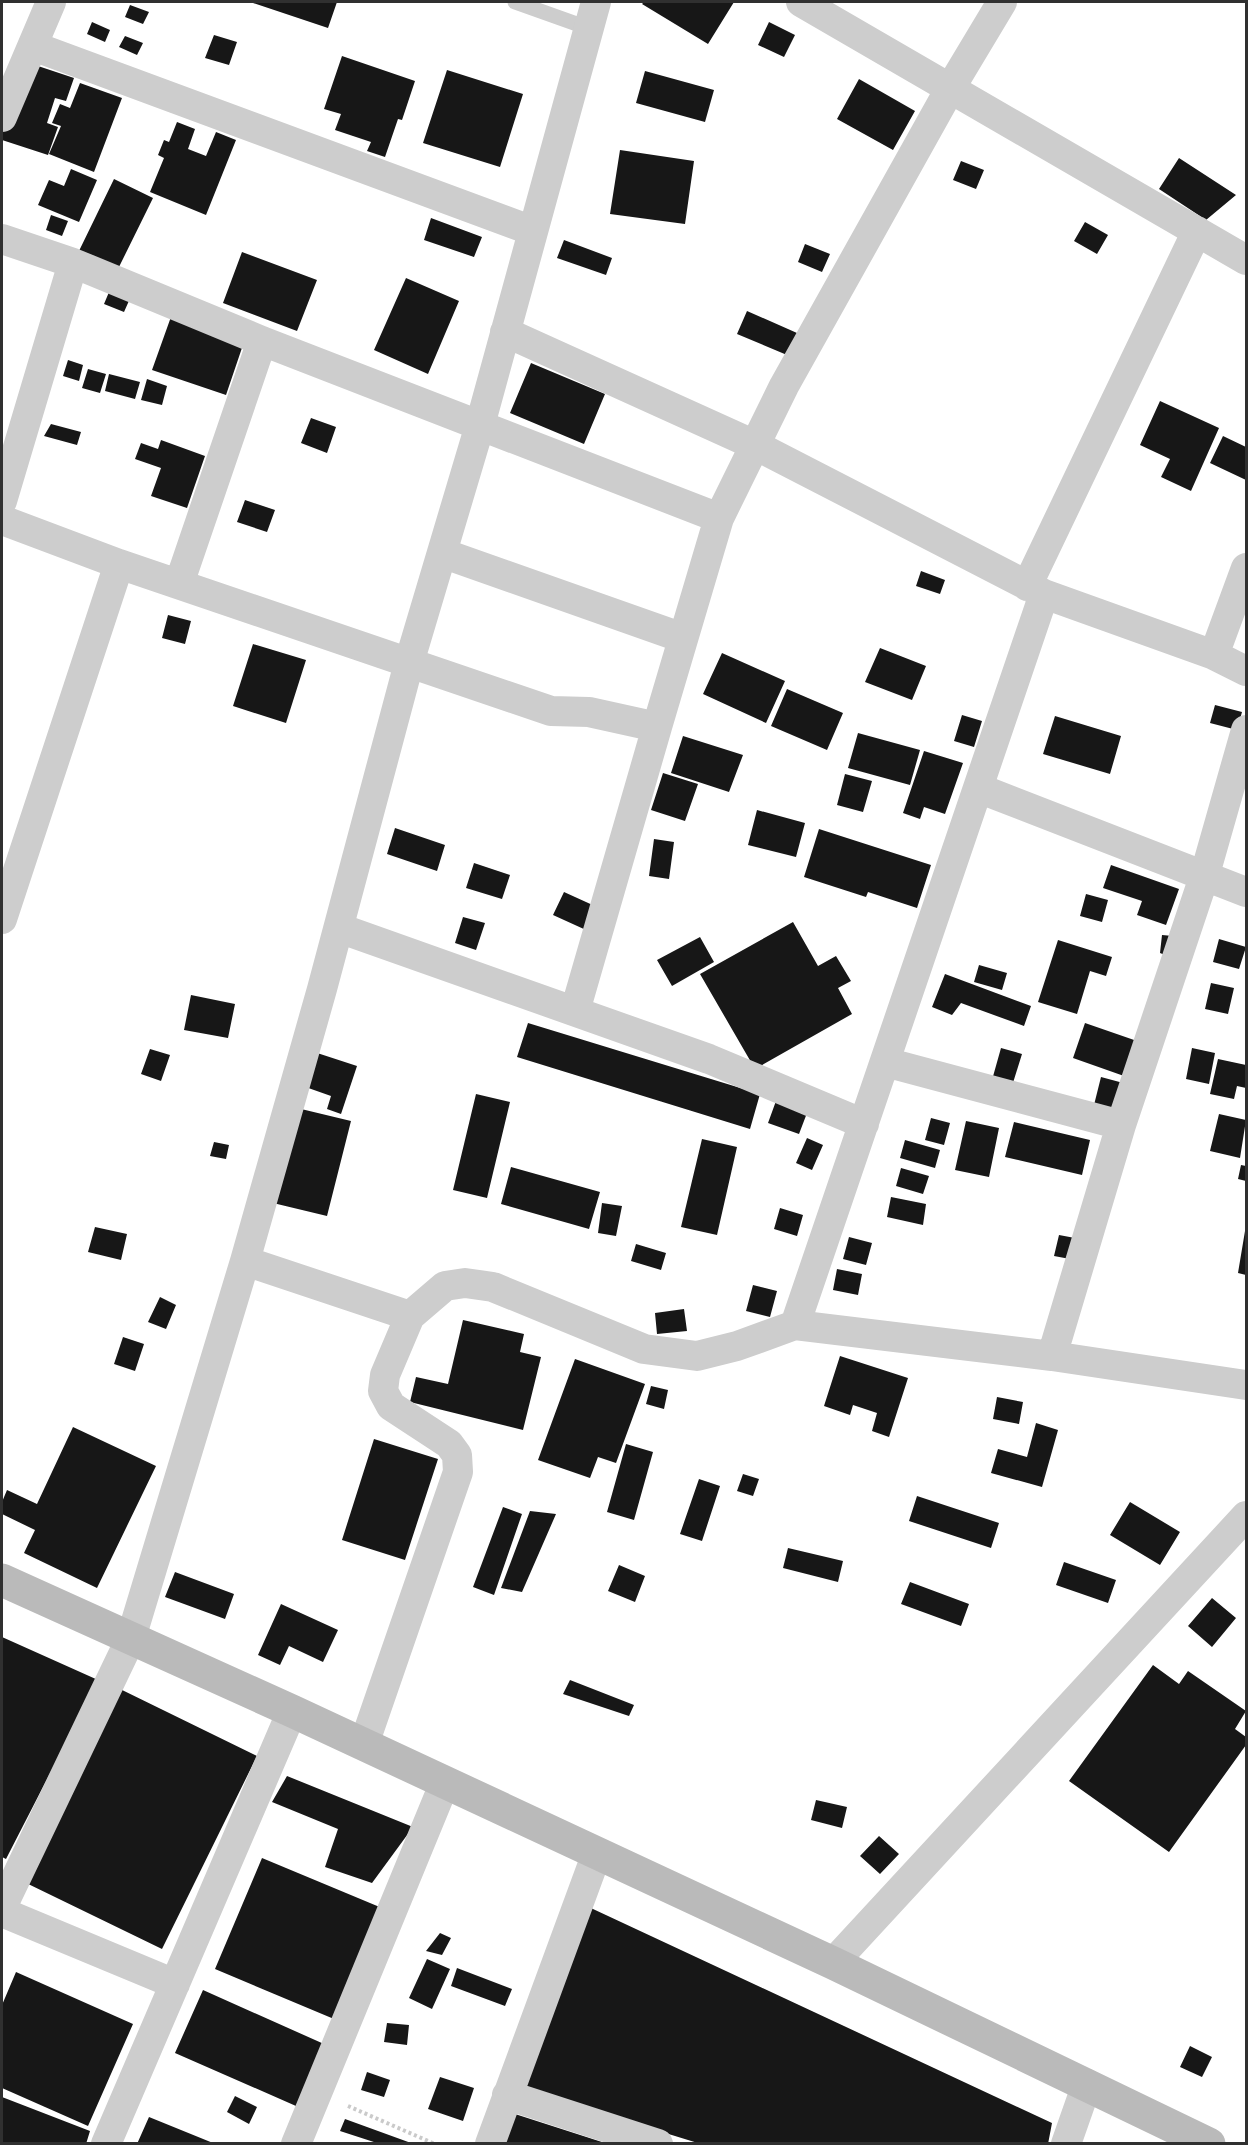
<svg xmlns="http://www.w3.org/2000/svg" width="1248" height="2145" font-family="'Asap Condensed',sans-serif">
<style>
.building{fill:#171717}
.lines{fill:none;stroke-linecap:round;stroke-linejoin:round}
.path{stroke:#cacaca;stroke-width:4;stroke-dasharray:3 3;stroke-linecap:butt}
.lane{stroke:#cdcdcd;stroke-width:15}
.street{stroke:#cdcdcd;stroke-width:30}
.secondary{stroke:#bababa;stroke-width:33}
</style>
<rect width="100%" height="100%" fill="#fff"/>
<path class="building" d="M250,2H337L328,28Z
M644,2H734L708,44L642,4Z
M130,5L149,12L143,24L125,17Z
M92,22L110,30L105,42L87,34Z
M769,22L795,35L784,57L758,45Z
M214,35L237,42L229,65L205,58Z
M125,36L143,43L137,55L119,47Z
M342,56L415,81L402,120L398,119L385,157L367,151L371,142L335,130L341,114L324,109Z
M26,62L74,78L66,101L55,98L47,123L58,127L48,155L2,140V133Z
M447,70L523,94L500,167L423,143Z
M645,71L714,90L705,122L636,103Z
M859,79L915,111L893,150L837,119Z
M80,83L122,98L94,172L49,154L61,126L52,123L60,104L70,108Z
M177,122L195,129L188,149L206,156L216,132L236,140L206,215L150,192L164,158L158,155L164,140L169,142Z
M620,150L694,161L685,224L610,214Z
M1179,158L1236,195L1206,220L1159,189Z
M961,161L984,170L976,189L953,180Z
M71,169L97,180L79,222L38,205L49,180L64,186Z
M114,179L153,198L117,271L78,253Z
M51,215L68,221L62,236L46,230Z
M431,218L482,237L474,257L424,240Z
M1085,222L1108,235L1097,254L1074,241Z
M564,240L612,258L606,275L557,258Z
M805,244L830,254L822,272L798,262Z
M242,252L317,280L297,331L223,303Z
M406,278L459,301L428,374L374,350Z
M112,285L132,294L124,312L104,304Z
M747,311L797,333L787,355L737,334Z
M172,314L245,339L226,395L152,370Z
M68,360L83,365L79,381L63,376Z
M531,363L605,394L584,444L510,413Z
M88,369L106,374L100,393L82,388Z
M109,374L140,382L135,399L105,391Z
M147,379L167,386L162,405L141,400Z
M1160,401L1219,428L1191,491L1161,477L1170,459L1140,445Z
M311,418L336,427L327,453L301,443Z
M51,424L81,432L77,445L44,436Z
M1223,436L1246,447V480L1210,463Z
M161,440L205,456L187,508L151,496L161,468L135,459L141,443L158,449Z
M245,500L275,510L267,532L237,522Z
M921,571L945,580L940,594L916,586Z
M168,615L191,621L185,644L162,638Z
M253,644L306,660L286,723L233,706Z
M880,648L926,666L912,700L865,682Z
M722,653L785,681L766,723L703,694Z
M787,689L843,713L827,750L771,726Z
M1215,705L1242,712L1237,730L1210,723Z
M962,715L982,721L974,747L954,741Z
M1055,716L1121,736L1110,774L1043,754Z
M858,733L920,750L910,785L848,768Z
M683,736L743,755L729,792L671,773Z
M924,751L963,763L945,814L924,807L920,819L903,813Z
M663,773L698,784L685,821L651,810Z
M845,774L872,781L863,812L837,805Z
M757,810L805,823L796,857L748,845Z
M395,828L445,845L437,871L387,854Z
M819,829L931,865L917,908L868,892L866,897L804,877Z
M654,839L674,842L669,879L649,876Z
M474,863L510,875L502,899L466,888Z
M1111,865L1179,889L1166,925L1137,915L1142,901L1103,888Z
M564,892L597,907L586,930L553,915Z
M1086,894L1108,900L1102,922L1080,916Z
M463,917L485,923L476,950L455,943Z
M793,922L818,966L836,956L851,981L838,988L852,1014L755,1069L700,974Z
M1162,935L1173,936L1170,957L1160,953Z
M700,937L714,962L672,986L657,960Z
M1219,939L1246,947L1239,969L1213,962Z
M1058,940L1112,957L1106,976L1090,971L1077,1014L1038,1002Z
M979,965L1007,973L1002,990L974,982Z
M945,974L1031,1006L1024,1026L961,1003L952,1015L932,1007Z
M1211,983L1234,988L1228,1014L1205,1009Z
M191,995L235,1004L228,1038L184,1030Z
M528,1023L760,1094L750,1129L517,1057Z
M1085,1023L1137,1041L1124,1076L1073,1058Z
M1001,1048L1022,1054L1012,1086L992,1080Z
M1192,1048L1215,1053L1209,1084L1186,1079Z
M150,1049L170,1055L161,1081L141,1074Z
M308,1050L357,1066L341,1114L327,1109L331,1096L297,1084Z
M1218,1059L1246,1065V1088L1237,1086L1234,1099L1210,1094Z
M1101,1077L1127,1084L1118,1116L1093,1109Z
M476,1094L510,1102L487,1198L453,1190Z
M776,1101L807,1113L799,1134L768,1123Z
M297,1108L351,1121L327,1216L273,1203Z
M1219,1114L1246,1120L1240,1158L1210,1151Z
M931,1118L950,1123L944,1145L925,1140Z
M966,1121L999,1128L989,1177L955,1170Z
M1014,1122L1090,1140L1082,1175L1005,1157Z
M807,1138L823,1145L812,1170L796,1163Z
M702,1139L737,1147L717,1235L681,1227Z
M905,1140L940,1150L935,1168L900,1158Z
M214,1142L229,1145L226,1159L210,1156Z
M1241,1165L1246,1166V1181L1238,1179Z
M511,1167L600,1192L589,1229L501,1204Z
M901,1168L929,1176L923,1194L896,1186Z
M891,1197L926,1204L923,1225L887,1217Z
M602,1203L622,1206L616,1236L598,1233Z
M780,1208L803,1215L797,1236L774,1229Z
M95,1227L127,1234L121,1260L88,1252Z
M1245,1231H1246V1275L1238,1273Z
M1059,1235L1075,1238L1070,1259L1054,1256Z
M849,1237L872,1243L866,1265L843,1259Z
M636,1244L666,1253L661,1270L631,1261Z
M837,1269L862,1274L858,1295L833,1290Z
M753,1285L777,1291L770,1317L746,1311Z
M160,1297L176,1305L166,1329L148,1322Z
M684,1309L687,1331L657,1334L655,1313Z
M463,1320L524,1334L520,1352L541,1357L523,1430L410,1402L416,1377L448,1384Z
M123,1337L144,1344L135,1371L114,1364Z
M840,1356L908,1378L889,1437L872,1431L877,1413L853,1405L850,1415L824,1406Z
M575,1359L645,1384L616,1463L598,1457L590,1478L538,1460Z
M651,1386L668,1390L664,1409L646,1404Z
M997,1397L1023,1402L1019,1424L993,1419Z
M1036,1423L1058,1430L1042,1487L991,1473L998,1449L1027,1457Z
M73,1427L156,1466L97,1588L24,1553L35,1530L2,1514V1502L7,1490L37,1504Z
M374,1439L438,1459L405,1560L342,1540Z
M626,1444L653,1452L634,1520L607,1512Z
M743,1474L759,1479L753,1496L737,1491Z
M699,1479L720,1486L702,1541L680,1534Z
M917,1496L999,1523L991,1548L909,1521Z
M1130,1502L1180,1532L1160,1565L1110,1535Z
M503,1507L522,1514L494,1595L473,1587Z
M530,1511L556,1514L522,1592L501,1588Z
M788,1548L843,1561L838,1582L783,1568Z
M1064,1562L1116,1580L1108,1603L1056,1585Z
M619,1565L645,1576L635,1602L608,1591Z
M175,1572L234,1594L225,1619L165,1597Z
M910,1582L969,1604L961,1626L901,1604Z
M1212,1598L1236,1618L1212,1647L1188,1626Z
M281,1604L338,1630L323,1662L289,1646L280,1665L258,1655Z
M2,1637L98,1680L6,1859L2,1857Z
M1153,1665L1179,1684L1188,1671L1246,1711L1235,1729L1246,1737V1745L1169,1852L1069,1781Z
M570,1680L634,1705L629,1716L563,1694Z
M118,1688L257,1756L162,1949L22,1881Z
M287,1776L413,1827L372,1883L325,1867L338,1829L272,1802Z
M816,1800L847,1807L842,1828L811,1820Z
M879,1836L899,1854L880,1874L860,1856Z
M262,1858L382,1908L334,2019L215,1969Z
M578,1902L1052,2123L1048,2144H701L516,2087Z
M440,1933L451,1938L442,1955L426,1951Z
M427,1959L450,1969L432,2009L409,1998Z
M457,1968L512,1989L505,2006L451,1986Z
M16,1972L133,2024L88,2126L2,2088V2005Z
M203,1990L324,2044L296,2106L175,2053Z
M387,2023L409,2025L407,2045L384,2042Z
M1190,2046L1212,2057L1202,2077L1180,2067Z
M367,2072L390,2080L384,2097L361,2090Z
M440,2077L474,2088L463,2121L428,2109Z
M235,2096L257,2107L249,2124L227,2112Z
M2,2097L90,2131L86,2144H2Z
M515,2114L605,2143V2144H503Z
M149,2117L213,2143V2144H137Z
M345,2119L411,2143V2144H380L340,2131Z"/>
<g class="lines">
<path class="path" d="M348,2106L435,2144"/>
<path class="lane" d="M515,2L588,28"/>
<path class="street" d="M801,2L1246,260
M33,46L533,231
M2,117L51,2
M2,239L73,263L262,341L719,518
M505,332L757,446L1044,594L1214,655L1246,671
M2,501L73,263
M2,520L119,564L551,711L589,712L657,727L719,518L784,386L951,87L1002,2
M442,553L683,638
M179,584L262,341
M1027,586L1197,231
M1214,655L1246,568
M978,788L1246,892
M2,919L119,564
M339,928L709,1059L864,1124
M575,1011L657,727
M885,1062L1121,1125
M245,1261L410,1316
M795,1325L1044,594
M1052,1356L1121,1125L1205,874L1246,730
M364,1744L458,1472L457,1455L449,1444L391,1406L383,1391L385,1375L410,1316L445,1286L465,1283L493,1287L644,1349L697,1356L737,1346L795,1325L1052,1356L1246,1385
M2,1907L131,1638L245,1261L322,989L409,663L480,425L596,2
M2,1912L175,1984
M833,1963L1246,1516
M507,2095L658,2144
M106,2144L292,1711
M296,2144L445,1782
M490,2144L597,1853
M1066,2144L1087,2084"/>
<path class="secondary" d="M2,1580L292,1711L833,1963L1209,2144"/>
</g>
<rect width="1248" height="2145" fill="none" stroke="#303030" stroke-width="6"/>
</svg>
